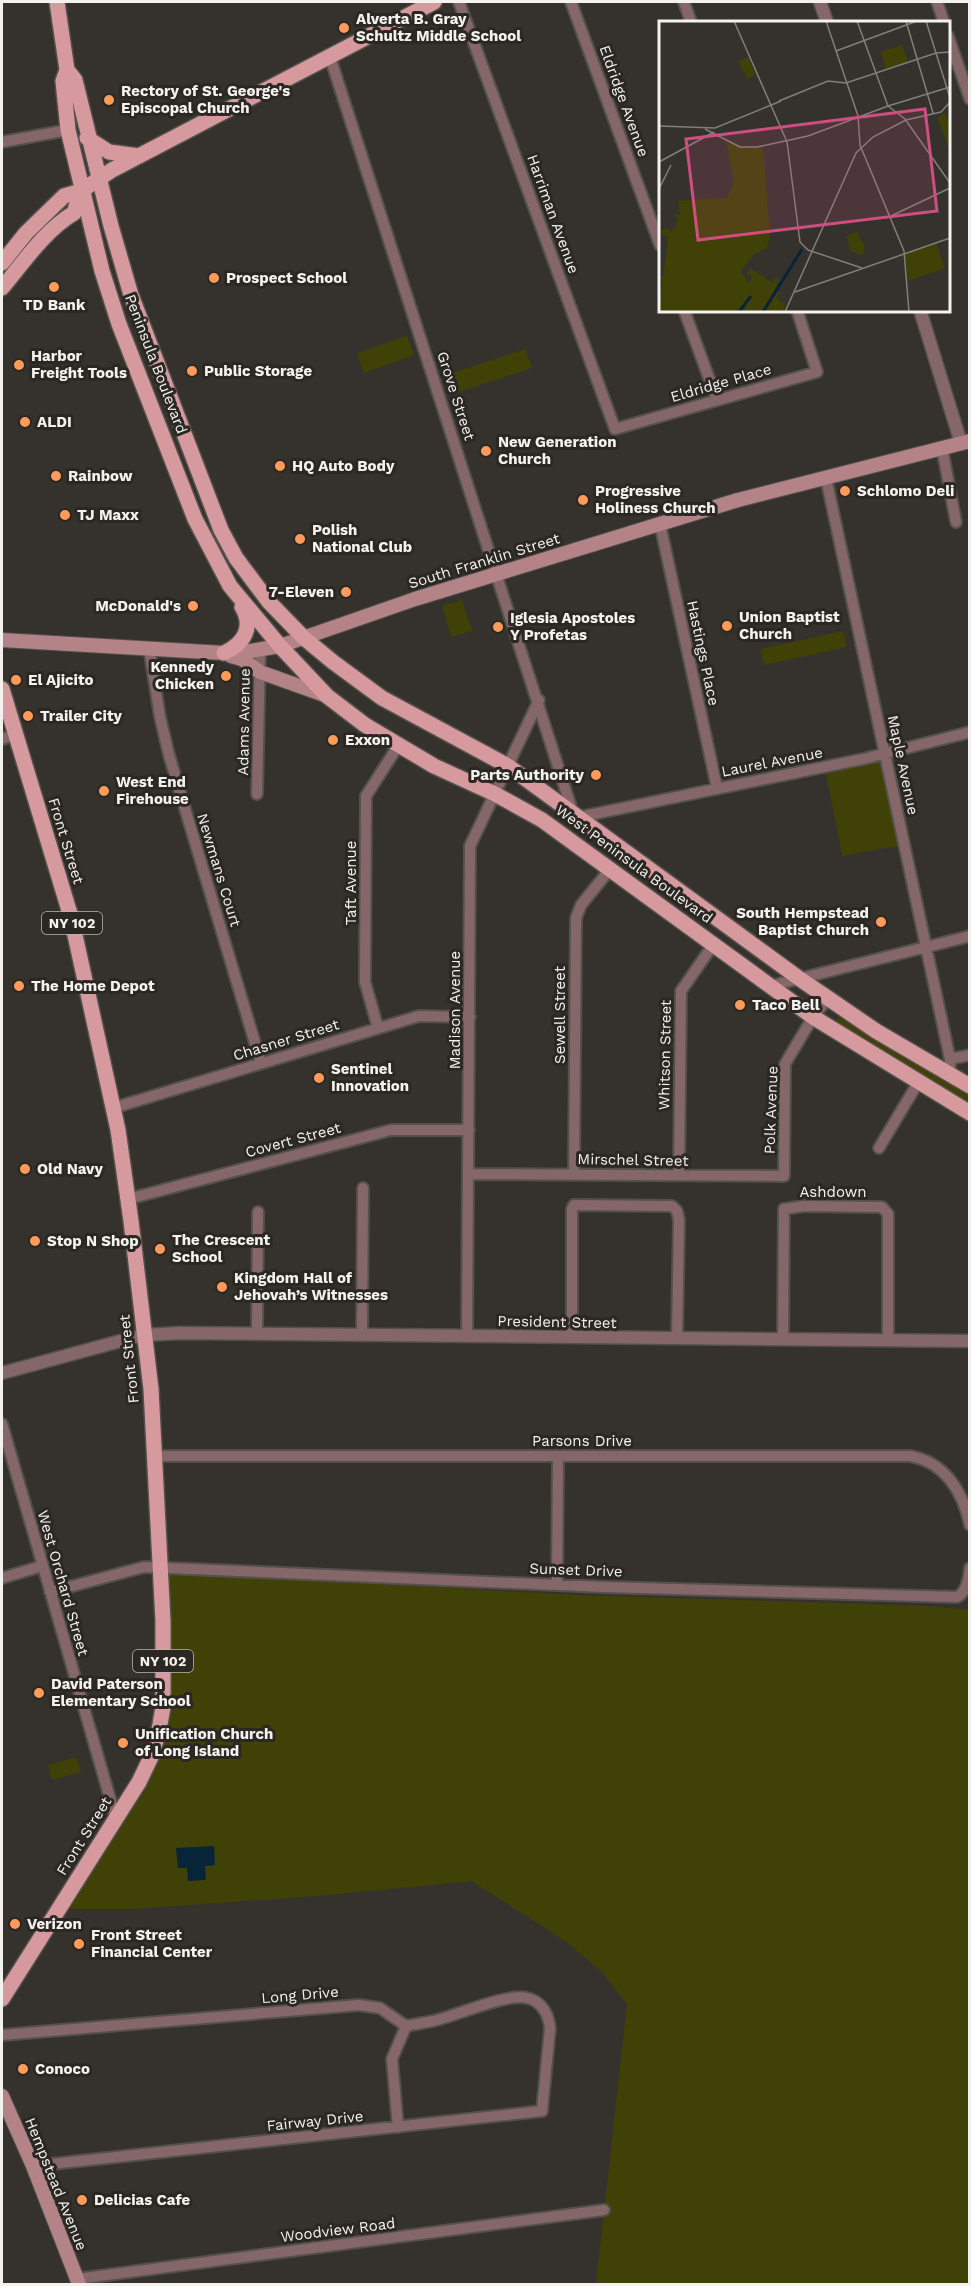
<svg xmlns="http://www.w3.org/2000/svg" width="971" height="2286" font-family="'Work Sans',sans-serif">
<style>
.green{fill:#404107}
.water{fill:#082439}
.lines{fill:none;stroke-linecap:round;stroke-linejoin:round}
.minor-casing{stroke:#54514c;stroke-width:14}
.tertiary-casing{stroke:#54514c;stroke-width:15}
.secondary-casing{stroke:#54514c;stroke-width:16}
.primary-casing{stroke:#54514c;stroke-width:18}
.minor{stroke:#856769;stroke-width:10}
.tertiary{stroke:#856769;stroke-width:12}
.secondary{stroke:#b38387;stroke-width:14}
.primary{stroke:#d6999e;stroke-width:15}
.poi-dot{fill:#ff9b5a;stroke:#2b2823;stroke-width:2}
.labels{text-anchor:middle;stroke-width:6;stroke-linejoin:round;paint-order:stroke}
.shield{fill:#2b2823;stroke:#b8b5b2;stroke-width:1.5}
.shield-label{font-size:14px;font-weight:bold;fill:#f4f2ef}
.poi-label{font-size:15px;font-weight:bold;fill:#f4f2ef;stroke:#2b2823;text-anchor:start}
.street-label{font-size:15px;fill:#f4f2ef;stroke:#2b2823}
.inset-river{fill:none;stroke:#082439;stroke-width:3}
.inset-road{fill:none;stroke:#817f7b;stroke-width:1.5}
.view{fill:#ce4e80;fill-opacity:0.15;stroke:#ce4e80;stroke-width:3}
.inset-edge{fill:none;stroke:#f4f2ef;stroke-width:3}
</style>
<rect width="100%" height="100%" fill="#35322d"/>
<path class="green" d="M407,336L414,355L364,373L357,353Z
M525,349L532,368L450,395L444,376Z
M462,600L472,631L451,637L442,606Z
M843,631L847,647L764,665L760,649Z
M884,755L902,845L842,856L825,768Z
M839,1017L877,1041L896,1048L969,1093V1105L835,1022Z
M163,1571L353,1580L362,1583L577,1595L930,1606L969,1610V2284H596L627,2004L601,1971L568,1943L472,1881L318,1896L131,1909H60L160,1734Z
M76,1757L81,1772L52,1780L48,1765Z"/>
<path class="water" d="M214,1846L215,1865L205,1866L206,1880L188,1881L187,1868H178L176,1848Z"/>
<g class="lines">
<g class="minor-casing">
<path id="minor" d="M459,2L615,429L817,372L797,310
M571,2L660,245
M684,2L691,22
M937,2L944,22
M948,36L970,99
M330,57L573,813
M2,142L68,130
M684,310L717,400
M942,448L956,522
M826,478L950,1059V1075
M660,524L717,788
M149,648L160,717L169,755L261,1063
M2,739L14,735
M257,794L260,650
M579,817L863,759L970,732
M770,986L970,936
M378,1028L365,982L366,796L398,746
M950,1059L970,1055
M113,1108L419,1016L470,1017
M879,1148L919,1081
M469,1174L784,1176L785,1064L813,1017L828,998
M574,1174L576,918L581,905L611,868
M679,1175L681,991L713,945
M128,1199L391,1130H469
M257,1334L258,1212
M362,1335L363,1188
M467,1336L470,846L539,700
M572,1337V1209L574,1205L672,1206L677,1211L679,1220L677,1338
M783,1339L784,1209L804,1206L882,1207L888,1214V1340
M2,1424L116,1819
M155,1456H910C945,1462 963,1492 970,1525
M2,1578L42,1566
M557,1585L558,1456
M50,1592L144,1567L604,1587L957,1597C967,1592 969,1579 970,1568
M2,2035L359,2005L380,2008L406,2026C415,2024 424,2023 433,2021C456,2016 506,1993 527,1998C542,2001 549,2015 550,2029L542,2111L33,2166
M398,2127L392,2059L406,2026
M76,2279L604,2210"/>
</g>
<g class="tertiary-casing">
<path id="tertiary" d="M820,2L827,22
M920,310L961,443
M2,1373L128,1339L145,1335L180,1333L970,1341"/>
</g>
<g class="secondary-casing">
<path id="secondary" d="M2,640L224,653L245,652L280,646L415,599L738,500L970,441
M231,656L242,659L260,672L327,696
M2,2096L33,2166L79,2284"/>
</g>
<g class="primary-casing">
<path id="primary" d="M57,2L67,70L63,81L68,130L102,271L119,324L195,519L230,586L280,646L327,696L365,725L434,766L495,794L542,820L813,1017L970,1113
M67,70L75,80L111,226L131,295L221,530L236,558L269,602L304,638L333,662L382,698L508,766L800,979L876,1031L970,1086
M87,138L109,152L139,156
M2,263L26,233L64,196L81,191L112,170L434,2
M2,288C23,263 45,230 74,213L81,191
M224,653C244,644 254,627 242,607
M2,689L71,917L118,1130L131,1221L151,1389L163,1621V1707L159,1730L151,1757L139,1782L2,1999"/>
</g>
<use href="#minor" class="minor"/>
<use href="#tertiary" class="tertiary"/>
<use href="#secondary" class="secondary"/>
<use href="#primary" class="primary"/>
</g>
<g class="poi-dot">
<circle cx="344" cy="28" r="6"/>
<circle cx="109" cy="100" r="6"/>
<circle cx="214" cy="278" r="6"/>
<circle cx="54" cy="287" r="6"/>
<circle cx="19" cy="365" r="6"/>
<circle cx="192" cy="371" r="6"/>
<circle cx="25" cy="422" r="6"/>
<circle cx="486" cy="451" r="6"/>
<circle cx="280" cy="466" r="6"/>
<circle cx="56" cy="476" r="6"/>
<circle cx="845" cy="491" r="6"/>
<circle cx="583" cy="500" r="6"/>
<circle cx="65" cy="515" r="6"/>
<circle cx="300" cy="539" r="6"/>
<circle cx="346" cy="592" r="6"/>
<circle cx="193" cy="606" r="6"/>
<circle cx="727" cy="626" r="6"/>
<circle cx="498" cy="627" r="6"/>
<circle cx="226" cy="676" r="6"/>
<circle cx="16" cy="680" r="6"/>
<circle cx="28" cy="716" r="6"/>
<circle cx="333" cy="740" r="6"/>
<circle cx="596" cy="775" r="6"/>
<circle cx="104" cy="791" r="6"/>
<circle cx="881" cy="922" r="6"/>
<circle cx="19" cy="986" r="6"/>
<circle cx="740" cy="1005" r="6"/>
<circle cx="319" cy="1078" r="6"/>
<circle cx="25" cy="1169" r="6"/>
<circle cx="35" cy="1241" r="6"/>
<circle cx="160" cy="1249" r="6"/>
<circle cx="222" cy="1287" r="6"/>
<circle cx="39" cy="1693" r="6"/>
<circle cx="123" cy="1743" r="6"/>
<circle cx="15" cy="1924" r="6"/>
<circle cx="79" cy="1944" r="6"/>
<circle cx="23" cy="2069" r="6"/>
<circle cx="82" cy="2200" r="6"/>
</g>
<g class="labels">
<g class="shield">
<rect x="42" y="912" width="60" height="22" rx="4.5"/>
<rect x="133" y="1650" width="60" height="22" rx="4.5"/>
</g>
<g class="shield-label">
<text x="72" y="928">NY 102</text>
<text x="163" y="1666">NY 102</text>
</g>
<g class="poi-label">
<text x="356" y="24">Alverta B. Gray<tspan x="356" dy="17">Schultz Middle School</tspan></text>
<text x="121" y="96">Rectory of St. George's<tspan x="121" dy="17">Episcopal Church</tspan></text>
<text x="226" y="283">Prospect School</text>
<text x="54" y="310" text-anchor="middle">TD Bank</text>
<text x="31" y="361">Harbor<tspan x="31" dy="17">Freight Tools</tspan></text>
<text x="204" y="376">Public Storage</text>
<text x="37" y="427">ALDI</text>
<text x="498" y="447">New Generation<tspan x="498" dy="17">Church</tspan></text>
<text x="292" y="471">HQ Auto Body</text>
<text x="68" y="481">Rainbow</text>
<text x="595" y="496">Progressive<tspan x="595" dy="17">Holiness Church</tspan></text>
<text x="857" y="496">Schlomo Deli</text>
<text x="77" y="520">TJ Maxx</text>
<text x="312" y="535">Polish<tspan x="312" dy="17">National Club</tspan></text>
<text x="334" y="597" text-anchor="end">7-Eleven</text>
<text x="181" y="611" text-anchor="end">McDonald's</text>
<text x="739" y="622">Union Baptist<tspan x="739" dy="17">Church</tspan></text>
<text x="510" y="623">Iglesia Apostoles<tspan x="510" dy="17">Y Profetas</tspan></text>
<text x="214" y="672" text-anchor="end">Kennedy<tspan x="214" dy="17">Chicken</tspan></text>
<text x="28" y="685">El Ajicito</text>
<text x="40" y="721">Trailer City</text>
<text x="345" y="745">Exxon</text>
<text x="584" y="780" text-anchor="end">Parts Authority</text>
<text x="116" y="787">West End<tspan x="116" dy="17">Firehouse</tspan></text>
<text x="869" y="918" text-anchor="end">South Hempstead<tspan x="869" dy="17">Baptist Church</tspan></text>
<text x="31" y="991">The Home Depot</text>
<text x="752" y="1010">Taco Bell</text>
<text x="331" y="1074">Sentinel<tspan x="331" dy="17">Innovation</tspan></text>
<text x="37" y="1174">Old Navy</text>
<text x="172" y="1245">The Crescent<tspan x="172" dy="17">School</tspan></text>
<text x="47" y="1246">Stop N Shop</text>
<text x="234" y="1283">Kingdom Hall of<tspan x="234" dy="17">Jehovah’s Witnesses</tspan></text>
<text x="51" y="1689">David Paterson<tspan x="51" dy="17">Elementary School</tspan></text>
<text x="135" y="1739">Unification Church<tspan x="135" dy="17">of Long Island</tspan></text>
<text x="27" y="1929">Verizon</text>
<text x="91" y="1940">Front Street<tspan x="91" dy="17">Financial Center</tspan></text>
<text x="35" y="2074">Conoco</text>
<text x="94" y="2205">Delicias Cafe</text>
</g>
<g class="street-label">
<text transform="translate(624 101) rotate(70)" y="5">Eldridge Avenue</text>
<text transform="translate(553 214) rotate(70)" y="5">Harriman Avenue</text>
<text transform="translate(156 364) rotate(69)" y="5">Peninsula Boulevard</text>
<text transform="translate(721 383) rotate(-16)" y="5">Eldridge Place</text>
<text transform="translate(456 396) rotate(72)" y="5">Grove Street</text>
<text transform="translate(484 561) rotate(-17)" y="5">South Franklin Street</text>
<text transform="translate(703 653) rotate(78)" y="5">Hastings Place</text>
<text transform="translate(244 722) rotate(-89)" y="5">Adams Avenue</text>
<text transform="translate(772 762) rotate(-11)" y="5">Laurel Avenue</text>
<text transform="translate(903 765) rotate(78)" y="5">Maple Avenue</text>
<text transform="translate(66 841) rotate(73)" y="5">Front Street</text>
<text transform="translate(634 864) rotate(36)" y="5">West Peninsula Boulevard</text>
<text transform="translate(219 870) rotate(73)" y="5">Newmans Court</text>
<text transform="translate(351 883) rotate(-90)" y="5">Taft Avenue</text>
<text transform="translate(455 1010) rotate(-90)" y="5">Madison Avenue</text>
<text transform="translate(560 1015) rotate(-90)" y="5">Sewell Street</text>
<text transform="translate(286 1040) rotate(-17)" y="5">Chasner Street</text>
<text transform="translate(665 1055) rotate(-89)" y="5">Whitson Street</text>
<text transform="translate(771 1110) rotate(-88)" y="5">Polk Avenue</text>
<text transform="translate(293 1140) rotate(-15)" y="5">Covert Street</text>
<text transform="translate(633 1160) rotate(1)" y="5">Mirschel Street</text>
<text x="833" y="1197">Ashdown</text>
<text transform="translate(557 1322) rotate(1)" y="5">President Street</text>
<text transform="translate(129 1359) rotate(-96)" y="5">Front Street</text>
<text x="582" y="1446">Parsons Drive</text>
<text transform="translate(576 1570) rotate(2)" y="5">Sunset Drive</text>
<text transform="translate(63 1583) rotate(74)" y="5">West Orchard Street</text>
<text transform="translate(84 1836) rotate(-58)" y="5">Front Street</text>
<text transform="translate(300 1995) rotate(-5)" y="5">Long Drive</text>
<text transform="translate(315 2121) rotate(-6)" y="5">Fairway Drive</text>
<text transform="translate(56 2184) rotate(68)" y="5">Hempstead Avenue</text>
<text transform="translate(338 2230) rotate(-7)" y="5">Woodview Road</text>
</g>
</g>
<g transform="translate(659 21)">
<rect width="291" height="291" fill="#35322d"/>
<path d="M243,24L249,41L227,48L222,31ZM89,36L96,53L89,58L79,41ZM286,92L291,104L290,127L278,96ZM67,119L84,127L104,126L111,216L108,227L95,233L82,250L89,262L94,255L88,254L91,247L114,262L115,257L120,258L114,272L121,271L117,277L126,283L125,291H0L3,260L0,256L4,255L9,222V216L0,211L7,207L14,212L11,206L15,209L19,199L15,193L21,194L19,180L68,177L75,162ZM201,210L199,214L206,225L203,234L192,230L187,215ZM277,222L286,247L249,260L246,233Z" fill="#404107"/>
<path class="inset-river" d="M80,291L92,275M104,291L143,228"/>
<path class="inset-road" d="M75,0L128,121L141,221L149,229L203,247M167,0L199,95L201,124L245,230L250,291M198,0L229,85M247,0L274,92M267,0L291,77M177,30L258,0M120,80L169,60L187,62L277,32L291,31M229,85L246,98L291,162M0,105L56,107L122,80M46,108L81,126H98L149,115L229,85L291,66M0,141L55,111M0,168L12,144M232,195L291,167M136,271L291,217M126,291L197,132L214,116L247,99L282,91L291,81"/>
<path class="view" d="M266,88L278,190L39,219L27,118Z"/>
<rect width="291" height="291" class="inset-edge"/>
</g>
<rect width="971" height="2286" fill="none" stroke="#f4f2ef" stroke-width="6"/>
</svg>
